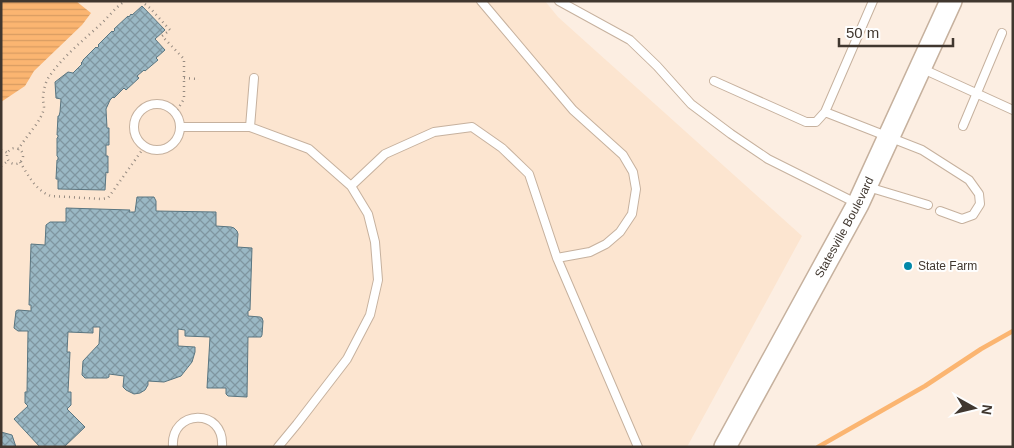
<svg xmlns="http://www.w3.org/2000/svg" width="1014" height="448" font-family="Arial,sans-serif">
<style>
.built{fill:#fce5d0}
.water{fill:url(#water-rules)}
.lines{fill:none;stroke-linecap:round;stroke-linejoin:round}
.stream{stroke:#fbb571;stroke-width:4.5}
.building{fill:url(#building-cross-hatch);stroke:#597580}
.lane-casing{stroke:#c6b19e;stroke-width:10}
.secondary-casing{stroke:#c6b19e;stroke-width:24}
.path{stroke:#968b81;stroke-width:2.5;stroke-dasharray:1 4;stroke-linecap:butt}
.lane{stroke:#fff;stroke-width:8}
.secondary{stroke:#fff;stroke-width:21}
.poi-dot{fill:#0288a9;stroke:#fefefe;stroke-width:2}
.labels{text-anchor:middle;stroke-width:4;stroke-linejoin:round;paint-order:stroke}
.street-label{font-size:12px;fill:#40372f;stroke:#fefefe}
.poi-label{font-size:12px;fill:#40372f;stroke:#fefefe;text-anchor:start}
</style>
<defs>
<pattern id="water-rules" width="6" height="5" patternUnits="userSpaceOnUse" patternTransform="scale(1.25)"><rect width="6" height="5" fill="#fbb571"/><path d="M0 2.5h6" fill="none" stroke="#d89c62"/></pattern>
<pattern id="building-cross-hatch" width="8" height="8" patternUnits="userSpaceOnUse" patternTransform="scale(1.25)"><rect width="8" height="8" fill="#9ab8c4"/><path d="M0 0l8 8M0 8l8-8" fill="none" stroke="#7f96a0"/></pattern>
</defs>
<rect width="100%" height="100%" fill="#fceee2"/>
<path class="built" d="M1,1H545L558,17L802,236L687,447H1Z"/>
<path class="water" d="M1,1H76L91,13L82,25L34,71L25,86L1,102Z"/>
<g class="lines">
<path class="stream" d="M818,447L925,386L981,349L1013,331"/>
</g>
<path class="building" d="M142,6L165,30L155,39L165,50L156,58L158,60L145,71L144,70L137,76L139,78L126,90L124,88L114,98L113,97L110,100L106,109L107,128H109V145H106V156H108V173L106,172L105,190L58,189V179H56L57,160H58V157L57,156V138L58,137V135H57L58,116H59L60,112L61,99L56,98L55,82L68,72L73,73L82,64L81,63L83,61V60L96,47L97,48L99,46L98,45L112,31L113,32L115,30L114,29L128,16L129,17L131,14L132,15Z
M137,197H154L156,201V211L216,212V226L231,227L234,228L237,231L238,234L237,247L252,248L250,310L248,311V316L260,317L262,318L263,321L262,335L261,337H248L247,397L228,396L226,394V388H207L210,337L185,336V330L178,329V346L195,347V352L192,362L181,376L164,382L148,381V385L145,390L140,393L134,394L126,390L123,387L124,376L109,374V377L107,378H85L82,375L83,361L99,344L100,327H93V333L68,332L67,352H70L68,392H71V405L67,409L85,427L64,447H40L14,419L28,406L25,403V392H27L28,331H18L14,328L16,311L18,310L31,311V305H29L31,244L45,245L46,225L50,222H66V208L130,210L129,212H135Z
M1,432L12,435L16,447H1Z"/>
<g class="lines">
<g class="lane-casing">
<path id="lane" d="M481,1L573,110L623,155L633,172L636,189L632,214L620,232L606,244L590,252L557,258
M559,1L630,40L657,66L691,104L731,134L768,159L856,203
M923,69L1013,110
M714,81L806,122H816L825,112L873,1
M134 127a23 23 0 1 1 46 0a23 23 0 1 1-46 0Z
M825,112L922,150L969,180L979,194L980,204L973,215L962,219L940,211
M963,126L1002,33
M181,127H250L309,149L351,186L385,154L434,132L472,127L502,148L529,174L557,258L638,447
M250,127L254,78
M868,187L928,205
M173,447C170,409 225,407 222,447
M278,447L297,424L347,359L370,315L378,280L375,242L368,214L351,186"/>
</g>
<g class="secondary-casing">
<g id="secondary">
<path id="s1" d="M725,447L858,204L951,1"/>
</g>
</g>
<path class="path" d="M141,1L150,8L170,30L162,36L184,59V99L176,112
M184,78L199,79
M7 156a8 8 0 1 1 16 0a8 8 0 1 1-16 0Z
M1,150L8,153
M18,150C25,137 43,120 44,107C44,104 43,102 43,99C43,93 45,82 49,77C62,57 85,39 103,22C110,15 116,7 125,1
M20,162C28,175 36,191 51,196L102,199L108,198L145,146
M1,166L8,161"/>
<use href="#lane" class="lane"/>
<use href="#secondary" class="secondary"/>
</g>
<circle class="poi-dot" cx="908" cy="266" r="5"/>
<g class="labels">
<g class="street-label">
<text dy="4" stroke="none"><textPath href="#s1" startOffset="250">Statesville Boulevard</textPath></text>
</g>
<g class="poi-label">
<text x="918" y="270">State Farm</text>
</g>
</g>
<rect width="1014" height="448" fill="none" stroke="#40372f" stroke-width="5"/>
<g transform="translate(974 408) rotate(98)" stroke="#fefefe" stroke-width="4" paint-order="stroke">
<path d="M0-4L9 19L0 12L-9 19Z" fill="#40372f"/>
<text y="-8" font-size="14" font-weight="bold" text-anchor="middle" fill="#40372f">N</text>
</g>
<path d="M839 38v8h114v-8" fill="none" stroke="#40372f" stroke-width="2.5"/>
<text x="846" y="38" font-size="15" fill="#40372f" stroke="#fefefe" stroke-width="4" paint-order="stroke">50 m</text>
</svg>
